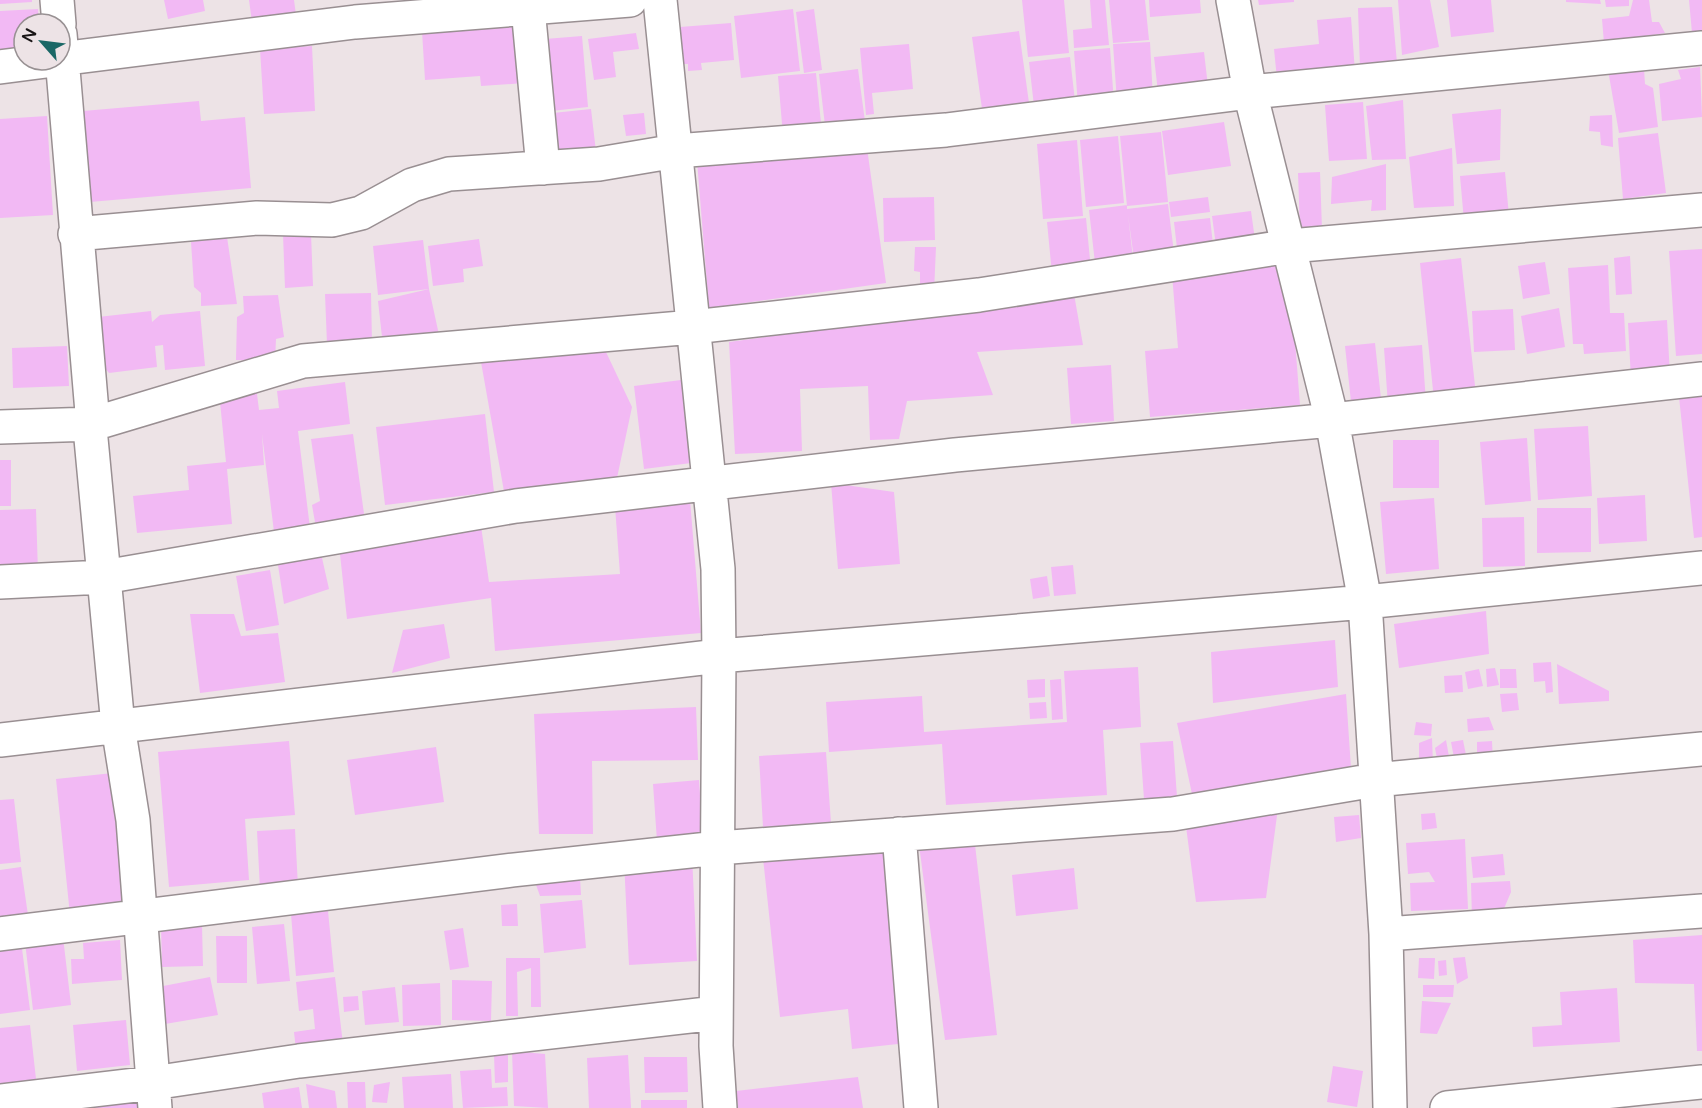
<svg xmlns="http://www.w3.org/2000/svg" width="1702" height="1108" font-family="'Varela Round',sans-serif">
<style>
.building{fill:#f2b9f4}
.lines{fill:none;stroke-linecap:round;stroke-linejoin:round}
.minor-casing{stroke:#998f92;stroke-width:36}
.minor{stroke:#fff;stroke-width:33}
</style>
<rect width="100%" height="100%" fill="#ede3e6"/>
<path class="building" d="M0,0H32V2L0,4Z
M164,0H203L205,11L168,19Z
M249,0H294L296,15L252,22Z
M1022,0H1064L1069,53L1028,57Z
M1090,0H1105L1109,45L1074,48L1073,30L1092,28Z
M1109,0H1145L1149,40L1113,43Z
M1149,0H1200L1201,13L1150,17Z
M1258,0H1294V2L1259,5Z
M1398,0H1430L1439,47L1402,55Z
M1447,0H1491L1494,32L1451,37Z
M1566,0H1600L1601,4L1566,2Z
M1605,0H1629V6L1606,7Z
M1633,0H1649L1652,22H1659L1665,33L1604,43L1602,19L1629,16Z
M1689,0H1702V32L1692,33Z
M1392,7L1397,63L1360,68L1358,8Z
M38,9L39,24H24V54L0,55V11Z
M793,9L800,71L741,78L734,16Z
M814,9L822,70L804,73L796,12Z
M1351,17L1355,72L1277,79L1274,49L1319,44L1317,20Z
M731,23L734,60L701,63L702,70L688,71V64H683L680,27Z
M521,24L525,83L481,86L480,76L425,80L422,31Z
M1019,31L1030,110L983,116L972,37Z
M636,33L639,49L613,52L616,77L594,80L588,39Z
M582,36L588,107L551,111L545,39Z
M1150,42L1153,99L1117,102L1113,44Z
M909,44L913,89L872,93L874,114L866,115L860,48Z
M312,46L315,111L264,114L260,49Z
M1110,48L1114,103L1078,106L1074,51Z
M1204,52L1209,95L1159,101L1154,57Z
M1070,57L1076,110L1035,115L1029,62Z
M1700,67L1702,117L1662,121L1659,84L1681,79L1678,70Z
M858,69L866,129L826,134L819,74Z
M1644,69L1645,84L1653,88L1658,127L1619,133L1608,70Z
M816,73L822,133L783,136L778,76Z
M1403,100L1406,159L1372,160L1366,106Z
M199,101L201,121L245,117L251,188L90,202L83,111Z
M1363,102L1367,159L1329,161L1325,105Z
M591,109L597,160L558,164L553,113Z
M1501,109L1500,160L1457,164L1452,114Z
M644,113L646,134L626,136L623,115Z
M1612,115L1613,147L1601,145L1600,132L1589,131L1590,116Z
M47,116L53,215L0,218V119Z
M1224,122L1231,166L1168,175L1162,131Z
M1161,132L1168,202L1127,206L1120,136Z
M1658,133L1666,193L1623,199L1618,138Z
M1118,136L1124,203L1086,207L1080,140Z
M1077,140L1083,216L1043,219L1037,144Z
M867,148L886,283L709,308L697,161Z
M1452,148L1454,206L1414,208L1409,157Z
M1386,164V210L1371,211L1372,200L1331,204L1332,177Z
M1320,172L1322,229L1300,230L1298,173Z
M1505,172L1509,216L1464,221L1460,176Z
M934,197L935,240L884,242L883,198Z
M1208,197L1210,212L1171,217L1169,202Z
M1168,204L1175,261L1135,266L1128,215L1134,267L1096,272L1089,210L1127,205V209Z
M1251,211L1256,247L1217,253L1212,216Z
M1086,218L1091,270L1052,274L1047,222Z
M1210,218L1214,253L1178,257L1174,222Z
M311,233L313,286L285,288L283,234Z
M227,237L237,304L201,306V293L194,287L191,242Z
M479,239L483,266L463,269L464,282L433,286L428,246Z
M423,240L429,289L378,295L373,246Z
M915,247H936L934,292L920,291V272L914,271Z
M1702,249V354L1676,356L1669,251Z
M1630,256L1632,294L1616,295L1614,258Z
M1461,258L1476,395L1434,400L1420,263Z
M1545,262L1550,294L1523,299L1518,266Z
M1289,264L1300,405L1150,417L1145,351L1178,348L1172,274Z
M1608,265L1610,313H1624L1626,351L1584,354L1583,344H1573L1568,268Z
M429,289L441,344L383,346L378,301Z
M371,293L372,343L327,344L325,294Z
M1074,294L1083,345L977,352L993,395L907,401L899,439L870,440L868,386L800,389L802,451L735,454L729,342Z
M278,295L284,337L276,339L275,361L236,360L237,317L244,313L243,296Z
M1559,308L1565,347L1527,354L1521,316Z
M1513,309L1515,350L1474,352L1472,311Z
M151,311L152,322L160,315L200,311L205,366L165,370L163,345L155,346L157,367L109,373L104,367L98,317Z
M1667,320L1670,376L1631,379L1628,323Z
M1375,343L1382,408L1352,411L1345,346Z
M1422,345L1426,402L1388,405L1384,348Z
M67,346L69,386L13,388L12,348Z
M606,352L632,407L617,478L505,497L481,362Z
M1111,365L1114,421L1071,424L1067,368Z
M689,379L699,462L644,469L634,386Z
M345,382L350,424L298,431L310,528L274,532L262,434L264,465L227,469L232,524L137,533L133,496L189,490L187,466L226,462L220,402L236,399V389L256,386L259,410L279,408L277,391Z
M1702,394V537L1694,538L1679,397Z
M485,414L494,492L385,505L376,427Z
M1588,426L1592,496L1538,500L1534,429Z
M353,434L365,521L316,528L312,505L320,501L311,439Z
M1527,438L1531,501L1485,505L1480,442Z
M1393,440H1439V488H1393Z
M0,460H11V506H0Z
M831,483L894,492L900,564L838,569Z
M1645,495L1647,541L1599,544L1597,498Z
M1434,498L1439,569L1386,574L1380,502Z
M690,500L701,633L495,651L491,598L347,619L340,554L481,526L489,582L620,574L615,506Z
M1537,508H1591V552L1537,553Z
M36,509L38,573L0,574V510Z
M1524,517L1525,566L1483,567L1482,518Z
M320,549L329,589L284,604L278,565Z
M1073,565L1076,594L1054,596L1051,567Z
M270,570L279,625L246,631L236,576Z
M1047,576L1050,596L1033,599L1030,579Z
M1486,611L1489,654L1399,668L1394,624Z
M190,614H234L241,636L278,633L285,682L200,693Z
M444,624L450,658L392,673L403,630Z
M1335,640L1338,687L1213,703L1211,652Z
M1551,662L1553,692L1546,693L1545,681L1534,682L1533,663Z
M1557,664L1609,691V701L1559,704Z
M1138,667L1141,727L1103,730L1107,795L946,805L942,744L829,752L826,702L922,696L924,732L1067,722L1064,671Z
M1495,668L1499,685L1487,687L1486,669Z
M1479,669L1483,686L1468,689L1465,672Z
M1500,669H1516L1517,688H1500Z
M1462,675L1463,692L1445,693L1444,676Z
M1045,679V697L1028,698L1027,680Z
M1061,679L1063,719L1052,720L1050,680Z
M1517,693L1519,710L1502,712L1500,694Z
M1346,694L1351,768L1192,794L1177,723Z
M1046,702L1047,718L1030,719L1029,703Z
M696,707L698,760L592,761L593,834H539L534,714Z
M1489,717L1494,730L1468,732L1467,719Z
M1416,722L1432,724L1431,736L1414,735Z
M1432,738L1433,764H1419V743Z
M1446,740L1450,762L1438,764L1435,748Z
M1463,740L1467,760L1455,763L1451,742Z
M289,741L295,815L245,819L249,880L169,887L158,752Z
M1173,741L1177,797L1144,799L1140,743Z
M1492,741L1493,763L1477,764V742Z
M436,747L444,802L355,815L347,760Z
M826,752L831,823L763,827L759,756Z
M113,773L127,909L70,915L56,779Z
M699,780L703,837L657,841L653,784Z
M14,799L21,862L0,864V800Z
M1278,808L1266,898L1196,902L1185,819Z
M1435,813L1437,828L1422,830L1421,814Z
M1359,815L1361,838L1336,842L1334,817Z
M295,829L298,887L260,889L257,831Z
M974,836L997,1035L945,1040L919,845Z
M1465,839L1468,909L1411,911L1410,883L1435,882L1429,872L1408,874L1406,843Z
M886,844L907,1043L852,1049L848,1009L780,1017L763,858Z
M1503,854L1505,875L1473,878L1471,857Z
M692,856L697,961L629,965L624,860Z
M21,867L29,922L0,926V870Z
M1074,868L1078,909L1016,916L1012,875Z
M580,877L581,895L540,896L534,879Z
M1510,881L1511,892L1500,918L1472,919L1471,883Z
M582,900L586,948L544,953L540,904Z
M517,904L518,926H502L501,905Z
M328,911L334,972L296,976L291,914Z
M284,924L290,981L257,984L252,927Z
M202,925L203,966L162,967L161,926Z
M463,928L469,967L450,970L444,931Z
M1702,935V1051H1697L1694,984L1635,983L1633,940Z
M216,936H247V983H217Z
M63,937L71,1005L33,1010L25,942Z
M120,940L122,980L72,984L71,959H84L83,943Z
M21,941L30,1010L0,1014V943Z
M1465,957L1468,978L1457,984L1453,958Z
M506,958H540L541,1007H531V968L517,972L518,1016H506Z
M1419,958H1435L1434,979L1418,978Z
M1446,960L1447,975L1439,976L1438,961Z
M210,977L218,1015L165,1024L158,987Z
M335,977L343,1044L296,1050L294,1032L315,1029L313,1009L299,1011L296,982Z
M452,980L492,981L491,1021L452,1020Z
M440,983L441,1025L403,1026L402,985Z
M1423,985H1454L1453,997H1423Z
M395,987L399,1022L365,1025L362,991Z
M1617,988L1620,1042L1533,1047L1532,1027L1562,1025L1560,992Z
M358,996L359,1010L344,1012L343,997Z
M1422,1001L1451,1003L1437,1034L1420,1033Z
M126,1020L130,1065L77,1071L73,1025Z
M30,1025L37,1088L0,1092V1028Z
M512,1051L545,1054L548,1108L514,1106Z
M494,1055H508V1082L495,1083Z
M628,1055L631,1108H589L587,1058Z
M644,1057H687L688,1092L645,1093Z
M1333,1066L1363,1071L1357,1107L1327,1102Z
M491,1069L492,1088L507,1087L508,1106L463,1108L460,1071Z
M451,1074L453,1108H404L402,1077Z
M858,1077L863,1108H738L736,1091Z
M347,1082H365L366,1108H348Z
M390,1082L387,1103L372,1102L374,1085Z
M306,1084L335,1091L337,1108H309Z
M299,1087L302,1108H264L262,1093Z
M144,1098L145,1108H56Z
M641,1100H687V1108H641Z"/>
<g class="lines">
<g class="minor-casing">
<path id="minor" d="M57,0L59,24
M660,0L718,569L719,656L716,1046L720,1108
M1233,0L1250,92L1332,420L1365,602L1386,934L1390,1108
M528,8L543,168
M60,34L93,424L90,428L118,726L133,820L155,1108
M60,59L355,22L630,0
M0,67L54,60
M75,234L257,218L332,220L361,213L412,185L449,174L599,164L676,151L946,130L1250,92L1702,48
M0,427L93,424L303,361L693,327L979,295L1290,246L1702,210
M0,582L104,577L516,506L955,455L1332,420L1702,379
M0,740L719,656L1365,602L1702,568
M899,834L921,1108
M0,934L513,870L718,848L1173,814L1375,780L1702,749
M1386,934L1702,911
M0,1101L153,1083L299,1061L716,1013
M1447,1108L1702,1082"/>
</g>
<use href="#minor" class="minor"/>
</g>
<g transform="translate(42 42) rotate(298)"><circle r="28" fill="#ede3e6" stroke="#989193" stroke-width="1.5"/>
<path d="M0-4.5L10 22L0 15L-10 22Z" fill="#1a6766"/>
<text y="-9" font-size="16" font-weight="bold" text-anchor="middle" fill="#191516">N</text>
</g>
</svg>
